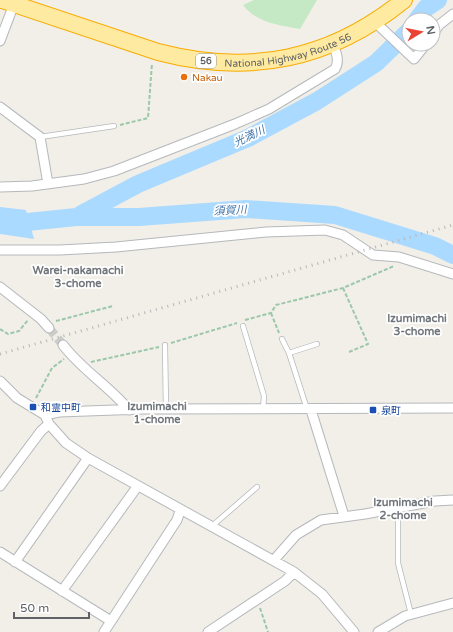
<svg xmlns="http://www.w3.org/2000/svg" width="453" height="632" font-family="'Varela Round','Noto Sans JP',sans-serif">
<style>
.green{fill:#c5e8c5}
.water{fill:#aadaff}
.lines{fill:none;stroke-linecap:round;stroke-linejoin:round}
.river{stroke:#aadaff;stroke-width:18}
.minor-tunnel{stroke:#ccccc8;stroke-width:9;stroke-dasharray:9 4.5;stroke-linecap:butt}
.service-casing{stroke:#b5b8bc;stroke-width:6}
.minor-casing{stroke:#b5b8bc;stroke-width:11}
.trunk-casing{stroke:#f9ab00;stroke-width:18}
.path{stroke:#9cc7a9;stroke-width:2;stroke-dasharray:4 2;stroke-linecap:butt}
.service{stroke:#fff;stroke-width:4.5}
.minor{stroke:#fff;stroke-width:9}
.trunk{stroke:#feeaa1;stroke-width:16}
.rail{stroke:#b6b7b8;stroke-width:3;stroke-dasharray:1 5;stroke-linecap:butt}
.food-dot{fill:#e8710a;stroke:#fff;stroke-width:1.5}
.transit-dot{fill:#1a4fb4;stroke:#fff;stroke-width:1.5}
.labels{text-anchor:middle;stroke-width:3.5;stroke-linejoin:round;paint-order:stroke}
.shield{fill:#fff;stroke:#8f9295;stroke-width:1}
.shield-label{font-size:9px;font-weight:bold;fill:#5f6368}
.street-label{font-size:10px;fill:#5f6368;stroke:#fff}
.food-label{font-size:10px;fill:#c56008;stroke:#fff;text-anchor:start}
.transit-label{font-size:10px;fill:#164399;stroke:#fff;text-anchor:start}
.water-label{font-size:11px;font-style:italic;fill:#4174aa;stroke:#fff}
.neighbourhood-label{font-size:11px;font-weight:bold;fill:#70757a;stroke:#fff}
</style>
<rect width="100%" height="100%" fill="#f1efe8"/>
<path class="green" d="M254,0H317L300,29C279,25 257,23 243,5Z"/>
<path class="water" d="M0,207L26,210L34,239L0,234Z"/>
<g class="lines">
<path class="river" d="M417,20L426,8L438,0
M80,215L138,184L248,138L317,101L376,63L409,31
M0,222L8,224L76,217H139L246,209L335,215L435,246L453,255"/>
<path class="minor-tunnel" d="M49,328L63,345"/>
<g class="service-casing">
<path id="service" d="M40,137L114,126
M243,326L264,396L263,409
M282,339L289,353L307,409
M165,345L166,410
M289,353L317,344
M398,507V563L411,614
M211,527L257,487"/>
</g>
<g class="minor-casing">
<path id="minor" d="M375,22L414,59L426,44
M433,34L439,25L453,14
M0,41L14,4
M0,107L40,137L48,184
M0,187L32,186L84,179L114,171L235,124L269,109L335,69C340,61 336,52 333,44
M0,250H60L116,247L266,232L325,230L343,235L373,255L399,257L453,274
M0,287L41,319L49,328
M63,345C82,370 109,386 129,410
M0,381L17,398L45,415L49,424L66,443L88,458L294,572L322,594L354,632
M311,410L344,516
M45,415L59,412L143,409L453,408
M0,486L41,431L49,424
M0,552L111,621
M274,560L296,535L321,520L365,514L435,501L453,500
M15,562L88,458
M62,591L137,487
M104,632L177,520L180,511
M208,632L285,581L294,572
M378,632L405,616L453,603"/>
</g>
<g class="trunk-casing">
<g id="trunk">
<path id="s1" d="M2,0L158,52C250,76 330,60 404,0"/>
</g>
</g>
<path class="path" d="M120,125L148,118L152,63
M343,288L368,344L349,352
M271,313L279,333
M245,320L271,313L276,305L343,288L394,266
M56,321L113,306
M0,329L8,334L19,331L28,320
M171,343L237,323
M91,362L159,347
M36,398L52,368L64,359
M260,608L268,632"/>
<use href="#service" class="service"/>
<use href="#minor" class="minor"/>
<use href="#trunk" class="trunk"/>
<path class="rail" d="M0,354L453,225"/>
</g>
<circle class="food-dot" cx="184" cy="77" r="4"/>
<g class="transit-dot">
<rect x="29" y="403" width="8" height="8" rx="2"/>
<rect x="369" y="406" width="8" height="8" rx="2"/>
</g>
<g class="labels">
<rect class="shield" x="196" y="54" width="20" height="14" rx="3"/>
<g class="shield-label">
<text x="206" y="64">56</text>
</g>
<g class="street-label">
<text dy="4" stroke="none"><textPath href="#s1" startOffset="297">National Highway Route 56</textPath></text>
</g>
<g class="food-label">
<text x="192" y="81">Nakau</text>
</g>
<g class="transit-label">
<text x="41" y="411">和霊中町</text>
<text x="381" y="414">泉町</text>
</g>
<g class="water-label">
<text transform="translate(249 136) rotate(-26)" y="4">光満川</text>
<text transform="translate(230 210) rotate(-3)" y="4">須賀川</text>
</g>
<g class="neighbourhood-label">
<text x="78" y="274">Warei-nakamachi<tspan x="78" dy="13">3-chome</tspan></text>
<text x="417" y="322">Izumimachi<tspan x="417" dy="13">3-chome</tspan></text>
<text x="157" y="410">Izumimachi<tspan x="157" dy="13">1-chome</tspan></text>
<text x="403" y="506">Izumimachi<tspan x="403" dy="13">2-chome</tspan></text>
</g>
</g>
<g transform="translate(421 32) rotate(80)"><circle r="19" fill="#ffffff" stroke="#bfc1c3"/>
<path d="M0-3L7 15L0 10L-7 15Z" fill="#ea4335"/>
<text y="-6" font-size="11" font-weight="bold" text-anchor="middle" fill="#5f6368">N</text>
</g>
<path d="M14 612v6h75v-6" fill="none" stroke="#5f6368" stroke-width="2"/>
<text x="20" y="612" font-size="12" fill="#5f6368" stroke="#ffffff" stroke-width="3" paint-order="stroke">50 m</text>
</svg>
